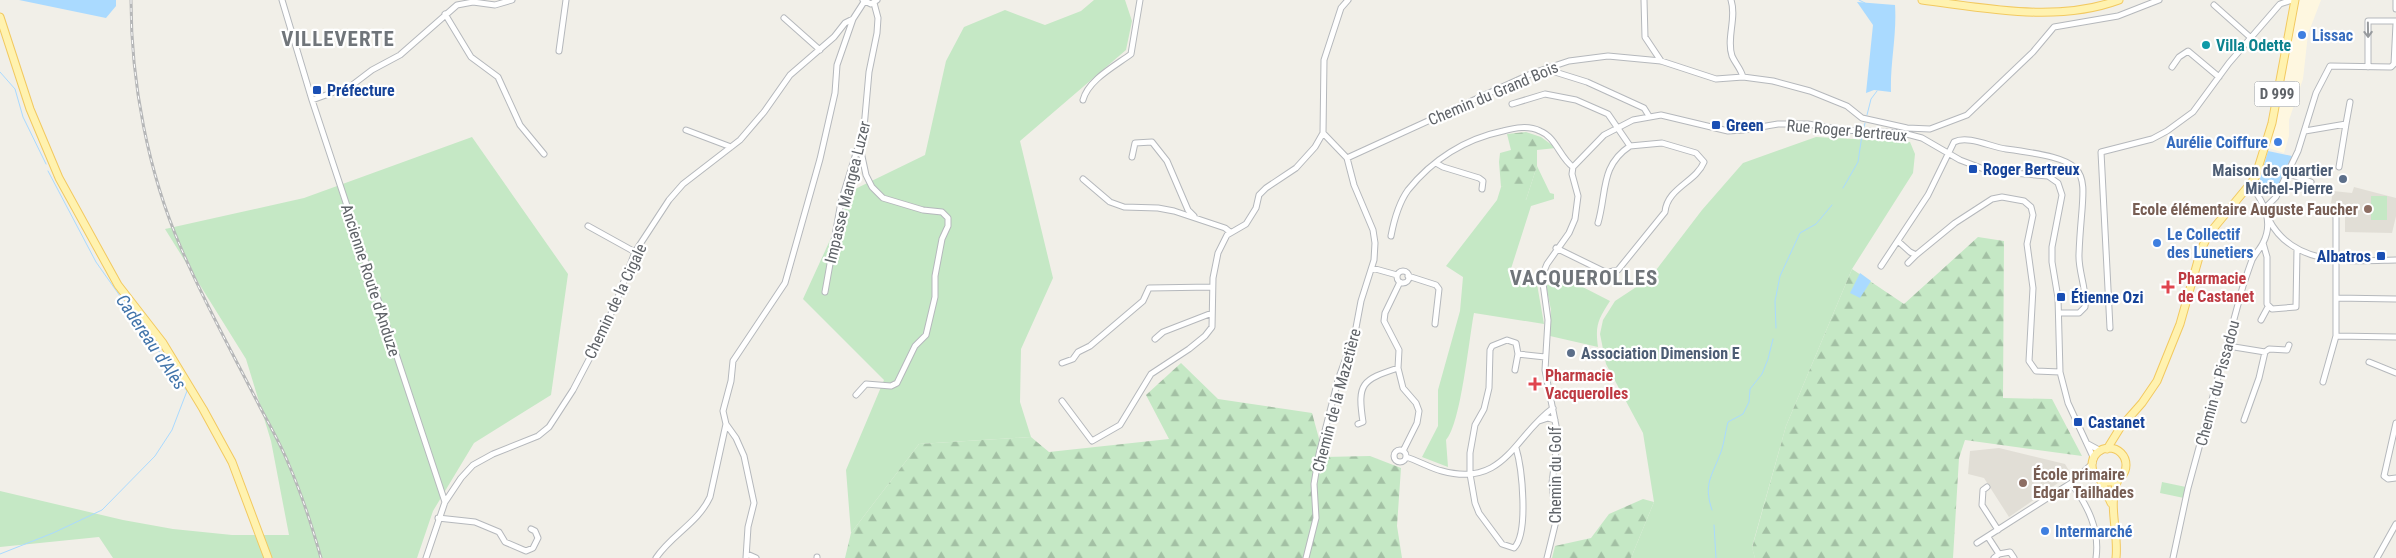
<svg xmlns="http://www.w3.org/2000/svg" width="2396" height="558" font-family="'Roboto Condensed',sans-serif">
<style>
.commercial{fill:#fef7e0}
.education{fill:#e1ded6}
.grass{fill:#c5e8c5}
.forest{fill:url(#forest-firs)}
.water{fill:#aadaff}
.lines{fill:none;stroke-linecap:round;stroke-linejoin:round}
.stream{stroke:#aadaff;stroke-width:1}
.minor-casing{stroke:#b5b8bc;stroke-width:7}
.major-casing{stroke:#f2c960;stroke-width:9}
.minor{stroke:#fff;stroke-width:5}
.major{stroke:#fff2af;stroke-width:7}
.rail-casing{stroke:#b6b7b8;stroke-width:3}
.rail{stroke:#fff;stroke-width:1;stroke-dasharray:4;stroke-linecap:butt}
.oneway{stroke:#979a9d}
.shop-dot{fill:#3f7fe0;stroke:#fff;stroke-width:2}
.culture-dot{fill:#0f9aa8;stroke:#fff;stroke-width:2}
.transit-dot{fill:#1a4fb4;stroke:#fff;stroke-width:2}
.service-dot{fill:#5c6f8a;stroke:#fff;stroke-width:2}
.education-dot{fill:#8d6e63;stroke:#fff;stroke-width:2}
.health-dot{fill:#e0444e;stroke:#fff;stroke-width:2}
.labels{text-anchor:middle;stroke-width:4.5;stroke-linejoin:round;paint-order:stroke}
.shield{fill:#fff;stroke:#8f9295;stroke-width:1}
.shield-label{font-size:15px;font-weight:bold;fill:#5f6368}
.shop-label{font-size:16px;font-weight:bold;fill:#366cbe;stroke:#fff;text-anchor:start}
.culture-label{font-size:16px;font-weight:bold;fill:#0d838f;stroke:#fff;text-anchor:start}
.transit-label{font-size:16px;font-weight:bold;fill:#164399;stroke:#fff;text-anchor:start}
.street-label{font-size:16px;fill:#5f6368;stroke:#fff}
.service-label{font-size:16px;font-weight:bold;fill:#4e5e75;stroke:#fff;text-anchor:end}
.education-label{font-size:16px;font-weight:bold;fill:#785e54;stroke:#fff;text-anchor:end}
.health-label{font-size:16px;font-weight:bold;fill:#be3a42;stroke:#fff;text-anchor:start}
.water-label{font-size:18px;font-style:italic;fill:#4174aa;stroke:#fff}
.district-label{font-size:21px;font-weight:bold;letter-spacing:1px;fill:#70757a;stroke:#fff}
</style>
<defs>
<pattern id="forest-firs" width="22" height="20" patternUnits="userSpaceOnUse" patternTransform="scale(1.25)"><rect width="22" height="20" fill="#c5e8c5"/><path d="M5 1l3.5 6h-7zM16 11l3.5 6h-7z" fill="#a3c0a4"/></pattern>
</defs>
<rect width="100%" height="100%" fill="#f1efe8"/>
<path class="commercial" d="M2296,0H2321L2308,34L2303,79L2289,120V136L2284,153L2269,148Z"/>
<path class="education" d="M2354,187L2396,198V216L2392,233L2345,232V211H2340L2337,204L2331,203L2333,191L2352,193Z
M1999,448L2065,464L2071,474L2009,517L1984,478L1968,474L1970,451Z"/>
<path class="grass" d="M1094,0H1125L1132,21L1126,50L1020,141L1053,278L1021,349L1020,402L1031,437L919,444L851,533L846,470L884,380L803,299L853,190L925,155L946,61L964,27L1005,10L1045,25L1081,11Z
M472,137L568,274L551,395L474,443L433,511L417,558H113L99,537L0,547V491L123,520L173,529L232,535H289L271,441L246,359L165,229L304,198Z
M1816,137L1910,142L1915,154L1913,173L1852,269L1786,426L1752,547L1755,558H1631L1654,502L1643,433L1606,364L1600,334L1603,320L1615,301L1650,278L1702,210L1743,163Z
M1537,166L1550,193L1554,194V199L1531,206L1509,275L1528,285L1537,284L1544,324L1474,313C1469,338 1461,424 1446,440L1448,467L1422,457L1438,426V390L1460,311L1463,277L1446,266L1497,200L1501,187L1506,184L1526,200Z
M2371,196H2387V220H2371Z
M1573,282L1610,301C1598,320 1595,325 1598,347L1550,336L1551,310L1546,285Z
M2162,482L2186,487L2184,498L2160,493Z"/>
<path class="forest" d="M1526,132L1541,137L1556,148L1537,150V166L1526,200L1511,196L1506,185L1501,187L1499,162L1500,153L1511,150L1507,134Z
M1978,237L2004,241L2003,398L2052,399L2082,456L1965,440L1959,458L1953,558H1755L1752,548L1786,426L1852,269L1904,304Z
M1181,363L1218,399L1312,413L1324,457L1370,456L1401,468L1397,526L1402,558H845L851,533L919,444L1031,437L1049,452L1169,439L1146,395Z
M1643,499L1654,502L1631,558H1552L1555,546L1591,538L1609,514Z"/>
<path class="water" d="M19,0H116V6L106,18Z
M1857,2L1895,5C1897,35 1890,63 1891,92L1874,90L1866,93L1873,25Z
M2268,151L2292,156L2274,196H2266L2258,186Z
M1860,273L1871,281L1860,298L1850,293Z"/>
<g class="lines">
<path class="stream" d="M1859,0L1865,3
M0,72L15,89L23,117L46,164
M1867,115L1871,99L1877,91
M1864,127L1865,123
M1843,188L1858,162L1862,135
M1776,328L1775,301L1780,276L1800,233L1816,224L1832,205
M1712,510C1704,486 1710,479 1719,457C1724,446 1725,433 1728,422L1743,414L1749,402L1750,389L1762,374L1768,359L1773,339
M1714,525L1716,558
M0,554L53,533L102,510L155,456L172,430L187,391L96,262L48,171"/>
<g class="minor-casing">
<path id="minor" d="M282,0L312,100L445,502
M863,0L871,4L877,0
M1644,0L1645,37L1661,61
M1731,0C1737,18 1726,38 1732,56C1735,63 1741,69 1743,77
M2396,0V9
M2214,5L2251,38
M445,14L471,57L498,77L520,125L544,154
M784,18L820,50
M559,51L566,0
M1550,67L1555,72L1587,82L1644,108L1649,116
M2172,67L2179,57L2188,51L2219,77
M2368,67V21H2396
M312,100L351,86L372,70L400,55L457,5L473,2L495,5L512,0
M1083,100C1088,80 1115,66 1131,54L1140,0
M1512,104L1545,94L1576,100L1608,114L1630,146L1662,143L1696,153L1704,162C1696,182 1667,188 1665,212L1618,270L1609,272L1603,271L1556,248
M686,130L731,147
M2305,131L2346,124L2350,102
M1132,157L1135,143L1152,142L1167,161L1188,210L1194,216
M1347,158L1533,73L1569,61L1608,56L1661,61L1716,79L1743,77L1773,81L1810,91L1847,106L1862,118L1907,128L1930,129L1967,115L2033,52L2054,27L2118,16L2159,0
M1436,163L1443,167L1479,178L1483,181L1482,189
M2339,167L2346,124
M2287,173L2311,182
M1083,179L1110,202L1124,207L1158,208L1174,211L1225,228L1230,232
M2265,208L2276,197L2298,151L2316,93L2330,66L2391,67L2394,64L2396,24
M2331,211L2336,214V336L2396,337
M2269,220C2294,267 2350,261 2396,260
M1598,223C1607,192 1600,166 1630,146
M588,226L635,252
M1391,236C1394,220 1398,204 1408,190C1432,160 1465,139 1503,131C1515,128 1528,125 1540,131C1556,137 1560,158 1573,167
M1899,242L1910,252L1916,255L1955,223L1992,199L2002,197L2024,201L2031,207L2033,215L2027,244L2033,288L2029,361L2036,371L2060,372
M2263,243L2267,257V304L2272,309L2296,307L2297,249
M1908,263L1916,255
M1881,266L1928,195L1954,142C1968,135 1991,147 2006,149C2103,162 2082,170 2079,254C2078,272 2087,288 2085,307L2079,313H2059
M1372,268L1397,275
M1397 277a6 6 0 1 1 12 0a6 6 0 1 1-12 0Z
M1408,276L1436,285L1439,289L1435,324
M1400,282L1385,313L1384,321L1399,350L1398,368L1403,388L1416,403L1419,411L1417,423L1403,451
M825,292L841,202L857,150L860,147L864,128L869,72L877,33L878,18L874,3
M2336,298L2396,299
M2261,320L2268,307
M2110,328L2101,152L2152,139L2167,131L2193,112L2229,63L2280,4L2292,0
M1155,339L1163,332L1212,313
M2228,346L2265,352L2269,349L2287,350L2289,345
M2369,362L2396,373
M1062,363L1073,359L1078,352L1090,346L1143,301L1149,288L1212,287
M1515,370L1518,354L1545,357
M2323,382L2336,336
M856,395L866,384L891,386L897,383L915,346L926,335L935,297V276L942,239L948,226V218L942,212L923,210L883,198L872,187L866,175L860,147
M1062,401L1092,441L1120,425L1151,374L1189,349L1205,336L1212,327L1213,278L1218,253L1227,235L1246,224L1256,208L1259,195L1266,188L1296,168L1315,147L1323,133
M2244,420L2259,378L2265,352
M1539,421L1548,418L1555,420
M2396,423L2384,476L2388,479L2396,478
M726,424L736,438L744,456L754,503L748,527L746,558
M1358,424L1363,422C1357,383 1362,380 1398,368
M2088,444L2101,451
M1516,448C1522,468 1529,533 1514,548L1502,544L1479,513L1475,503L1470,474V453L1475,425L1484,409L1489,388L1490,350L1492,346L1507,340L1516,343L1518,354
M1394 456a6 6 0 1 1 12 0a6 6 0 1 1-12 0Z
M1406,457C1419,461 1430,468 1442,471C1505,488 1514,436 1553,408
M2081,474L2097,476
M2071,483C2088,506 2100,530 2096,558
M1987,487L1983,490L1982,505L1998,530
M438,518L475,522L499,532L505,542L526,551L533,548L538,538L535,531L531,529
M1988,537L1999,554L1994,558
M1977,543L2071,483L2093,463
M747,554L756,558
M1999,554L2010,552L2014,558
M426,558L445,502L461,478L473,465L493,454L538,436L549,427L573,390L595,348L615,305L635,252L669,200L683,184L740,140L764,112L790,75L834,37L845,23L853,19L864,2
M656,558C671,535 698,523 710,497L726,424L723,411L731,381L733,361L785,283L820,159L835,93L837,65L853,19
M817,558V557
M1306,558L1316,518L1314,484L1319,454L1338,380L1355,333L1361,301L1374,260L1375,243L1373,230L1354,185L1347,158L1323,133L1324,60L1341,8L1348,0
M1547,558L1556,521L1552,483L1558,436L1545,370L1548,320L1542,276L1547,264L1569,233L1575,219L1578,196L1572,174L1573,167L1604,135L1633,120L1661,115L1728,131L1743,130L1778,124H1808L1842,130L1903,133L1922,138L1960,160L1989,171L2048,176L2058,183L2062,195L2052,247V262L2058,298L2060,372L2068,403L2094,459
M2173,558L2188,488L2243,286C2246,277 2249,268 2252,260C2255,254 2260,249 2263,243C2274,222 2264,203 2251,185
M2377,558L2396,524"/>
</g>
<g class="major-casing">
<path id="major" d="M1922,0C1986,8 2057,23 2119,0
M0,17L30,109L59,178L118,285L163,343L203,409L232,462L268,558
M2092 465a17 17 0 1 1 34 0a17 17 0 1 1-34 0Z
M2107,449L2120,428L2142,403L2157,381L2180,324L2201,250L2208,235L2255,178L2272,123L2295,0
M2100,479L2111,503
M2116,558C2119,532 2107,504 2118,480"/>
</g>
<use href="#minor" class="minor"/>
<use href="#major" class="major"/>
<g class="rail-casing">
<path id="rail" d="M131,0C131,83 148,172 181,248C204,302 233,354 260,407C270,426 281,445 289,465C302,495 312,526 321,558"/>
</g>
<use href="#rail" class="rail"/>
</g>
<defs><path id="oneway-shaft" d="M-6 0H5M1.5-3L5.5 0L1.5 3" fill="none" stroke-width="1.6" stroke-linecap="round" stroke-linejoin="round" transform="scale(1.25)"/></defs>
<use class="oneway" href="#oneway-shaft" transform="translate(2368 30) rotate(89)"/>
<g class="shop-dot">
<circle cx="2302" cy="35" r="5"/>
<circle cx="2278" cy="142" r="5"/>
<circle cx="2157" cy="243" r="5"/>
<circle cx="2045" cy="531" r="5"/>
</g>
<circle class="culture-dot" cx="2206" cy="45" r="5"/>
<g class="transit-dot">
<rect x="312" y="85" width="10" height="10" rx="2.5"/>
<rect x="1711" y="120" width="10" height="10" rx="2.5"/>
<rect x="1968" y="164" width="10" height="10" rx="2.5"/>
<rect x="2376" y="251" width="10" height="10" rx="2.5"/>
<rect x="2056" y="292" width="10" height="10" rx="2.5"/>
<rect x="2073" y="417" width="10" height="10" rx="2.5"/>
</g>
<g class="service-dot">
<circle cx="2343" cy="179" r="5"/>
<circle cx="1571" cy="353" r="5"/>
</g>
<g class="education-dot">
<circle cx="2368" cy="209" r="5"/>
<circle cx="2023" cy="483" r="5"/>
</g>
<g class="health-dot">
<path d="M2165.5 279.5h5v5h5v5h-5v5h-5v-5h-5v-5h5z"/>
<path d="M1532.5 376.5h5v5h5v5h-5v5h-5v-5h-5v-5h5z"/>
</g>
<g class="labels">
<rect class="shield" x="2254.5" y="81.5" width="45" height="25" rx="4"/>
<g class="shield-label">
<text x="2277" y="99">D 999</text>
</g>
<g class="shop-label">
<text x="2312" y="41">Lissac</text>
<text x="2268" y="148" text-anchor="end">Aurélie Coiffure</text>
<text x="2167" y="240">Le Collectif<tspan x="2167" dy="18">des Lunetiers</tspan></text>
<text x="2055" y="537">Intermarché</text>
</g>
<g class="culture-label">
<text x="2216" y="51">Villa Odette</text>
</g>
<g class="transit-label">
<text x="327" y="96">Préfecture</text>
<text x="1726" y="131">Green</text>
<text x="1983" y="175">Roger Bertreux</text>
<text x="2371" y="262" text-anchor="end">Albatros</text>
<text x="2071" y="303">Étienne Ozi</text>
<text x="2088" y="428">Castanet</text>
</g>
<g class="street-label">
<text transform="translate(1493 93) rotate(-23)" y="6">Chemin du Grand Bois</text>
<text transform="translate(1847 130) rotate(5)" y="6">Rue Roger Bertreux</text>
<text transform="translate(847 192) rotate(-76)" y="6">Impasse Mangea Luzer</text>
<text transform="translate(371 280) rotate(72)" y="6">Ancienne Route d'Anduze</text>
<text transform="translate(615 301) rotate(-65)" y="6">Chemin de la Cigale</text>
<text transform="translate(2217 383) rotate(-75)" y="6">Chemin du Pissadou</text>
<text transform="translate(1336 400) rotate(-75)" y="6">Chemin de la Mazetière</text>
<text transform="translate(1555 475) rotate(-90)" y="6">Chemin du Golf</text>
</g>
<g class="service-label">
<text x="2333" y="176">Maison de quartier<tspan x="2333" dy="18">Michel-Pierre</tspan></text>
<text x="1581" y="359" text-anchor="start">Association Dimension E</text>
</g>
<g class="education-label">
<text x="2358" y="215">Ecole élémentaire Auguste Faucher</text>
<text x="2033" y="480" text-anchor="start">École primaire<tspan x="2033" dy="18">Edgar Tailhades</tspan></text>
</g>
<g class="health-label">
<text x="2178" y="284">Pharmacie<tspan x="2178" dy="18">de Castanet</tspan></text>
<text x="1545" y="381">Pharmacie<tspan x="1545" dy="18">Vacquerolles</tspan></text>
</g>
<g class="water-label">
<text transform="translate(151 342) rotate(56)" y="6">Cadereau d'Alès</text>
</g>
<g class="district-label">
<text x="338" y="46">VILLEVERTE</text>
<text x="1584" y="285">VACQUEROLLES</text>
</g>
</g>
</svg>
